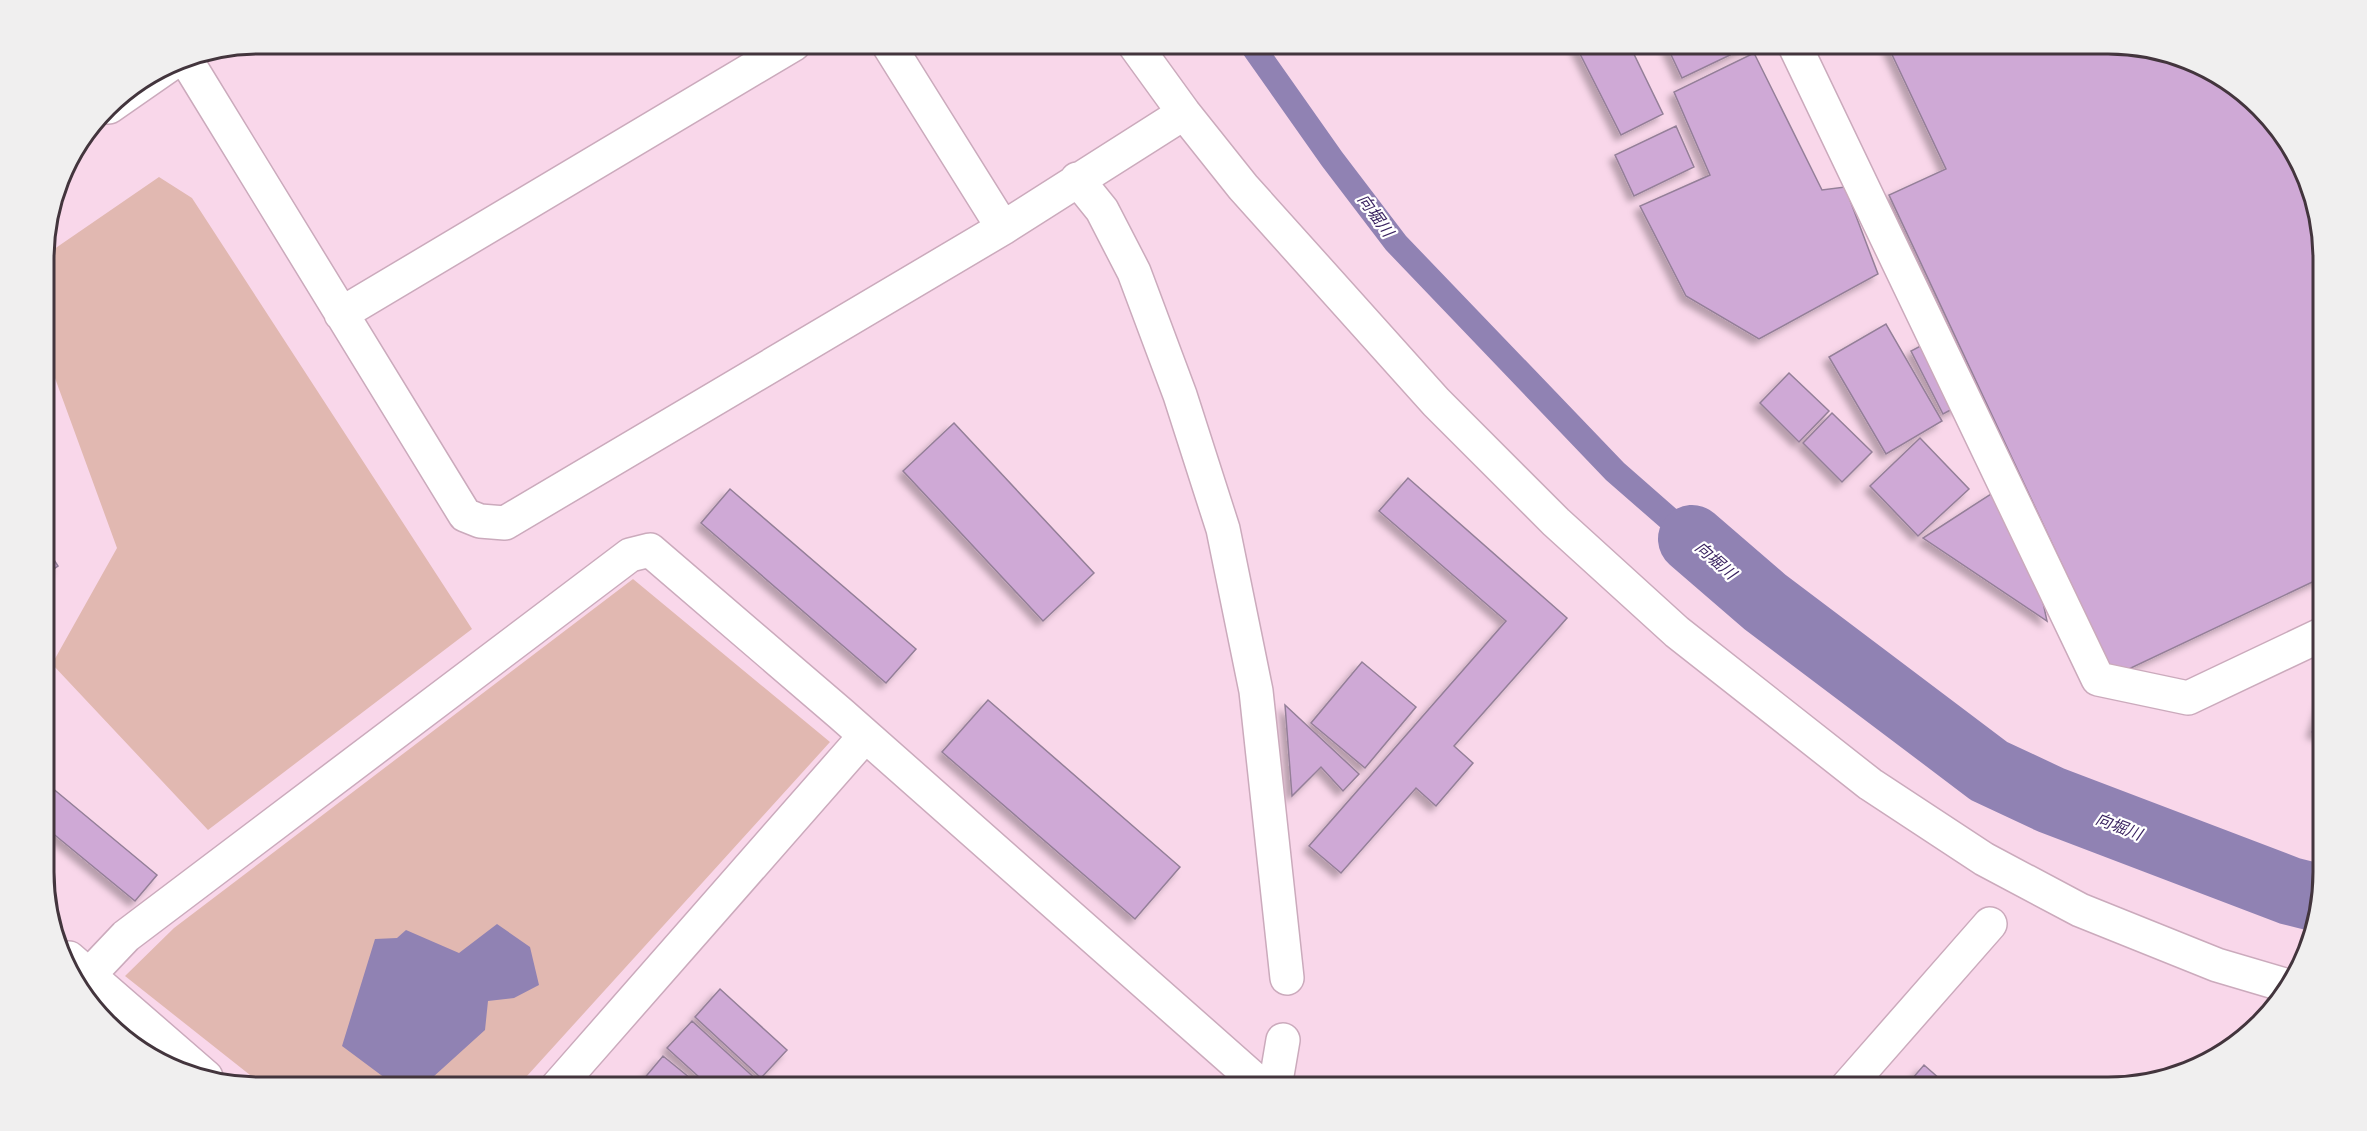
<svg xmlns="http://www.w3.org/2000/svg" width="2367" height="1131" font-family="Barlow,'Noto Sans JP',sans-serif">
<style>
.green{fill:#e1b8b1}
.water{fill:#9082b3}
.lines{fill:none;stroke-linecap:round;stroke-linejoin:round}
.river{stroke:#9082b3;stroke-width:68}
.building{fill:#cfa9d6;stroke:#947f98;stroke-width:1.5;filter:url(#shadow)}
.minor-casing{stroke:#cbaabc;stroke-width:36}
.minor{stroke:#fff;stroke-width:33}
.labels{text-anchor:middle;stroke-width:4.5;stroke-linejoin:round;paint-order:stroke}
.water-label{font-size:16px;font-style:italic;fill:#3a2361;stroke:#fff}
.rim{fill:none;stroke:#43353d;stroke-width:3}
</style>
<defs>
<filter id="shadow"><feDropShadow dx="-5.5" dy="5.5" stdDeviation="3" flood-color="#0004"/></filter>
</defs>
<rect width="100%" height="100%" fill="#f9d7ea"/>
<path class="green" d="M159,177L192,198L472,629L208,830L52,664L117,548L44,348V256Z
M633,579L830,742L517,1087H265L125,976L174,928Z"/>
<path class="water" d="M1236,44H1266L1342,152L1406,236L1624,463L1771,592L1754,609L1606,480L1386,250L1322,166Z
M497,924L530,947L539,985L514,998L488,1001L485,1030L422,1087H397L342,1046L375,939L397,938L406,930L459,953Z"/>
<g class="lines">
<path class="river" d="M1692,539L1765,602L1989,771L2051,800L2290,891L2318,898"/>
</g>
<path class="building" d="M1575,44H1629L1663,114L1621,135Z
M1666,44H1753L1682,78Z
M1887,44H2108L2191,60L2279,128L2322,231L2323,577L2114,676L1889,195L1946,169Z
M1754,53L1822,190L1845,187L1878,274L1759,339L1686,296L1640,206L1710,175L1674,92Z
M1676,126L1694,167L1634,196L1615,155Z
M1886,324L1942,421L1886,454L1829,357Z
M1928,342L1960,405L1943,414L1911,351Z
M1789,373L1829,411L1799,442L1760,403Z
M1832,413L1872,452L1842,482L1803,443Z
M954,423L1094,573L1043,621L903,471Z
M1920,438L1969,489L1918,536L1870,486Z
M1408,478L1567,618L1454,746L1473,763L1436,806L1416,788L1341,873L1309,846L1506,621L1379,511Z
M730,489L916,649L886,683L701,523Z
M1994,492L2041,593L2047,621L1923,538Z
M45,546L58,566L45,575Z
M1362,662L1416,707L1365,768L1311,723Z
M2323,699V736L2312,732Z
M988,700L1180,867L1135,919L942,752Z
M1285,705L1359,774L1343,791L1321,767L1292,796Z
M45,782L157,875L135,901L45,827Z
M720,989L787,1050L761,1078L695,1017Z
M692,1021L759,1082L754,1087H710L667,1048Z
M663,1056L701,1087H637Z
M1924,1065L1949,1087H1905Z"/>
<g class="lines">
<g class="minor-casing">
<path id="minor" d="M888,44L1003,228
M1134,44L1184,113L1243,187L1436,402L1556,522L1677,632L1870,784L1984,859L2080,910L2217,965L2288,986
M1794,44L2098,679L2188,698L2323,634
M185,58L465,515L480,521L505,523L1003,228L1184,113
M109,107L178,59
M1077,179L1102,210L1134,272L1180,395L1223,529L1256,691L1287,978
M341,314L794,44
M69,958L206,1077
M89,975L126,936L630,555L650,550L841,714L1263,1087
M557,1087L865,736
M1275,1087L1283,1040
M1847,1087L1990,924"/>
</g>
<use href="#minor" class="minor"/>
</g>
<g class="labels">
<g class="water-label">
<text transform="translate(1376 215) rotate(54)" y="6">向堀川</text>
<text transform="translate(1716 560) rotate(41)" y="6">向堀川</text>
<text transform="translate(2119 826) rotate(21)" y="6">向堀川</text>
</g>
</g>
<path d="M0 0H2367V1131H0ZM259 54H2108A205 205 0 0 1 2313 259V872A205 205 0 0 1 2108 1077H259A205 205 0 0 1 54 872V259A205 205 0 0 1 259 54Z" fill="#f0efef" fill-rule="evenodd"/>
<path class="rim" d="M259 54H2108A205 205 0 0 1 2313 259V872A205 205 0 0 1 2108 1077H259A205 205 0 0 1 54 872V259A205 205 0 0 1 259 54Z"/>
</svg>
